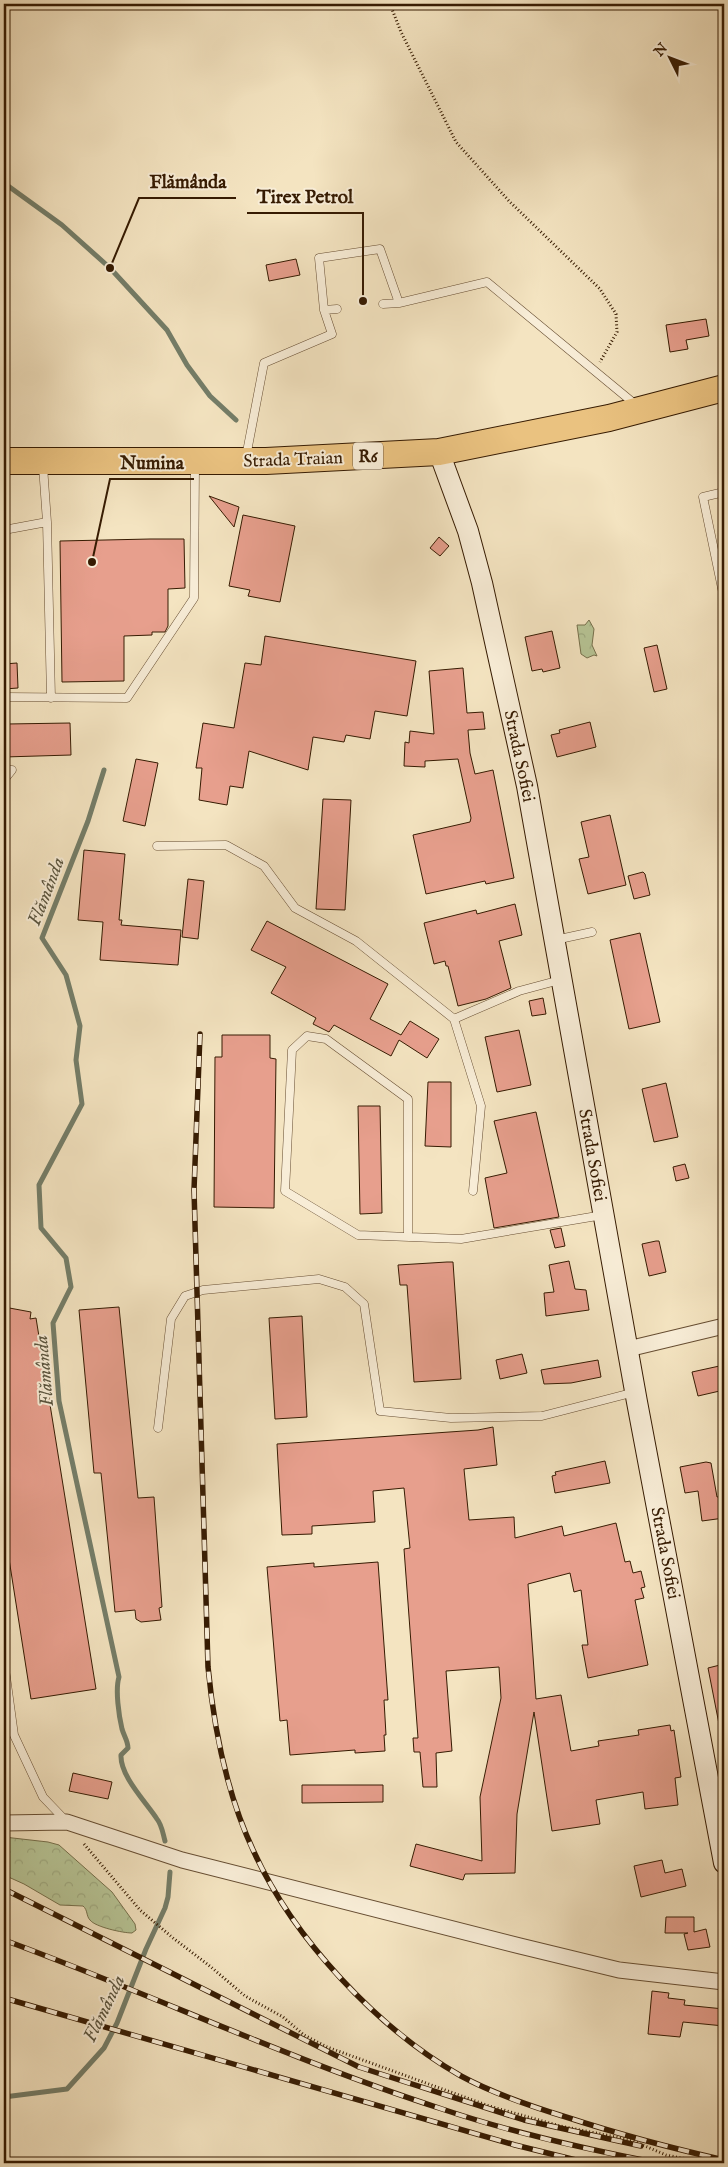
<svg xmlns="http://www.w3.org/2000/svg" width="728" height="2167" font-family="'IM FELL English',serif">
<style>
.forest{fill:url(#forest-crowns);stroke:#76704c}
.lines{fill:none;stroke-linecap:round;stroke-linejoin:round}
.stream{stroke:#747d68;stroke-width:5}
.building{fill:#e79f8d;stroke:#361b02}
.lane-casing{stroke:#664d32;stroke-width:9}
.street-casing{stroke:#664d32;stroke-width:17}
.secondary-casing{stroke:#361b02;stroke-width:22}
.highway-casing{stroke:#361b02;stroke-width:28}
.path{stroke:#361b02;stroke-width:3;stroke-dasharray:1 2.5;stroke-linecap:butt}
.lane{stroke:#f8edd7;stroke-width:8}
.street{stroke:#f8edd7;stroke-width:15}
.secondary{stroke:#f8edd7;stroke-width:20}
.highway{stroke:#eac280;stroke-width:26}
.rail-casing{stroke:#361b02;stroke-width:5.5}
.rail{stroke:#f8edd7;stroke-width:4;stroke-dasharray:11;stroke-linecap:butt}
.labels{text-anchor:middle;stroke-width:4;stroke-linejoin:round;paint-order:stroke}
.shield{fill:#f8edd7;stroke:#705a42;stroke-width:1}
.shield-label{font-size:16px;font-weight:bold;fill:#361b02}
.street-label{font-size:18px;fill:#361b02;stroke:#f8edd7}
.water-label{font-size:19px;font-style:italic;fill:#5a543e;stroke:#f8edd7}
.leader{fill:none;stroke:#361b02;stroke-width:2}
.callout-dot{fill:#361b02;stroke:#f8edd7;stroke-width:2}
.callout-label{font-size:19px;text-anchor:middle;font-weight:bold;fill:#361b02;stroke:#f8edd7;stroke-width:4;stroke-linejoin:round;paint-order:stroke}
</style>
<defs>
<pattern id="forest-crowns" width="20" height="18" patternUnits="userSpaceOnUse" patternTransform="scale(1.25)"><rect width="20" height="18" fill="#b7c596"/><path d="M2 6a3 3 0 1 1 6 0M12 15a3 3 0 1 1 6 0" fill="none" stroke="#9ea980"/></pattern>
</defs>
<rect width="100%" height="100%" fill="#f4e4c1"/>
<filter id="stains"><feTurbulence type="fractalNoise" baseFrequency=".004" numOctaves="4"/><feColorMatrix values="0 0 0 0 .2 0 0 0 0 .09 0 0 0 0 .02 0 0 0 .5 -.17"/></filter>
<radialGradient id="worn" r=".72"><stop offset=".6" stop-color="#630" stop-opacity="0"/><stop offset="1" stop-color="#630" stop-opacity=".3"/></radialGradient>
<path class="forest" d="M589,620L594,629L592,645L597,656L594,655L587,658L581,654L577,625H585Z
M4,1837L48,1842L59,1845L112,1892L135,1924L136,1930L132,1933C123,1933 95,1927 90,1920C86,1916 88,1910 83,1906L60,1905L24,1884L4,1875Z"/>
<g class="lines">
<path class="stream" d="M4,183L62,225L110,268L167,330L187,365L210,396L236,420
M104,770L88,821L42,938L66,975L80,1026L76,1060L82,1104L39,1185L41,1228L66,1258L71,1287L53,1323L59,1401L119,1677C115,1690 119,1716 122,1729C124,1736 128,1741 128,1748L121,1755C120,1776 146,1802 157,1819C162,1825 163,1834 165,1841
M4,2097L67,2089L104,2048L117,2023L146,1949L165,1908L168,1897L170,1872"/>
</g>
<path class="building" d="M296,259L300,275L269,281L266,265Z
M706,319L709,336L686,340L688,349L670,352L666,325Z
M209,496L239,507L234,527Z
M243,515L295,526L280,602L248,596L250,590L229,586Z
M439,537L449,546L440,556L430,548Z
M150,539H184L185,588L168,589V626L165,632H152V635L124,636V681L62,682L60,541Z
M552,631L560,668L543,672L542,669L532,671L525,637Z
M265,636L416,661L407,716L375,711L370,739L346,735L344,742L313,737L308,770L249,751L243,788L230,786L227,805L199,800L202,768H196L203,723L234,728L245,663L261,665Z
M657,645L667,689L654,692L644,648Z
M17,663L18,688L4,689V664Z
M463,668L467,713L483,712L485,729L468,730L470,753L475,774L493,770L514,878L486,884L485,881L426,894L413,835L470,822L471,818L458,759L425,761V767L404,766L405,742L409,743L410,731L434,734L429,671Z
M590,722L596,747L557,757L551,735L560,733L559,730Z
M70,723L71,755L4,757V739L7,738V724Z
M136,759L158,763L145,826L123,821Z
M323,799L351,800L345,910L316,909Z
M610,815L626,885L588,894L579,859L589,857L581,822Z
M84,850L125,854L119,920H122L121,925L181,930L178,965L100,960L103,922L78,920Z
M643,872L645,874L650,895L634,899L628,876Z
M188,879L204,881L198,939L182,937Z
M515,904L522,935L499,941L511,988L486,999L458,1006L448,966H446L445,961L434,964L424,923L476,910L477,914Z
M267,921L388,984L370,1019L401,1035L410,1021L439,1039L427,1058L399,1040L391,1056L334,1025L329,1032L313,1024L316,1018L271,993L286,967L251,950Z
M640,933L660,1022L629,1029L610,940Z
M543,998L546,1014L532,1016L529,1001Z
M519,1030L531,1085L497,1092L485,1037Z
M222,1035H270V1058L276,1059L274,1208L214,1207L215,1057H222Z
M428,1082H451V1147L425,1146Z
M666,1083L678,1137L654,1142L642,1089Z
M358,1106H380L382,1213L360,1214Z
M536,1112L559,1217L494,1228L485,1178L507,1173L494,1121Z
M685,1164L689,1178L676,1181L673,1167Z
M561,1228L565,1246L555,1248L550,1230Z
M656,1241H659L666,1272L649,1276L642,1244Z
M569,1261L575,1289L586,1290L589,1310L546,1316L544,1293L554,1292L549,1265Z
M447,1262H453L461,1379L414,1382L407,1285H400L398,1265Z
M4,1307L31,1312L30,1319L36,1318L96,1689L31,1699L4,1527Z
M119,1307L138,1498L154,1497L162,1607L159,1608L161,1620L141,1622L136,1619L135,1610L115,1612L101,1473H94L79,1310Z
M302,1316L307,1417L275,1419L269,1318Z
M522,1354L527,1373L500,1379L496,1360Z
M598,1360L601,1377L571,1383L544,1384L541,1370Z
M724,1365V1390L698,1396L692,1372Z
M493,1427L497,1465L464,1469L469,1520L514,1517L515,1538L562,1526L564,1536L616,1523L625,1562L630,1561L633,1573L641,1571L645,1587L641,1588L644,1598L635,1600L648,1665L588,1678L582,1645H588L581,1590L574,1592L570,1573L528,1584L536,1699L561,1695L571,1751L599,1746L598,1741L639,1735L638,1730L670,1725L671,1731L674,1730L681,1777L675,1778L678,1805L645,1809L643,1792L596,1800L600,1824L552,1831L534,1712L517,1814L515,1873L465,1874L463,1880L410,1866L416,1844L482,1861L480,1797L501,1698L499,1667L446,1671L452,1751L436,1753L437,1787H423L420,1752H414L413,1738H418L404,1549L410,1548L404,1488L373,1491L375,1522L312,1526V1534L282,1535L277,1444L478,1430Z
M605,1461L610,1483L555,1493L552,1476L556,1475L555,1472Z
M706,1462L711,1463L717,1497L723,1496L724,1518L702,1521L698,1491L685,1493L680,1467Z
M378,1562L388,1700H384L386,1735H384L385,1751L355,1753V1750L290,1755L287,1720L280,1721L267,1567L314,1563V1567Z
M724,1664V1723L719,1724L708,1668Z
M73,1773L112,1782L108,1799L69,1791Z
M302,1785H383V1802L302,1803Z
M662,1860L665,1873L682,1869L686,1886L641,1897L634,1866Z
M666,1917H694V1932L706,1929L710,1947L688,1950L684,1934L688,1933H665Z
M652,1991L669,1993L668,1998L685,2000L684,2005L724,2009V2026L683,2022L680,2037L648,2034Z"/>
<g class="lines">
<defs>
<path id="lane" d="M383,304L399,303L487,282L636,405
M324,310L337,309
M246,457L264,363L332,334L324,310L319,258L380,249L399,303
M43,466L47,522L51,698
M724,492L703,497L724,598
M4,530L47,522
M4,697L127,698L194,598L195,466
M4,770H12L4,780
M157,846L226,845L264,866L295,908L356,941L454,1019L519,991L560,980
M555,940L592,932
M454,1019L481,1106L473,1191
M408,1237V1099L326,1039L307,1036L292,1050L285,1191L358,1235L461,1239L603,1215
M158,1428L171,1319L185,1296L203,1290L319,1279L345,1287L364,1304L380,1411L451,1418L542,1416L635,1392
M4,1662L14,1735L43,1797L66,1821"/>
<path id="street" d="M628,1349L724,1326
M4,1823L67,1822L182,1860L520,1946L619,1970L724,1982"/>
<path id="secondary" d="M439,452L468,531L482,583L527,786L637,1402L724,1863"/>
<path id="highway" d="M4,461H266L439,452L609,418L724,388"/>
</defs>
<use href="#lane" class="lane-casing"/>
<use href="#street" class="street-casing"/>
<use href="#secondary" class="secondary-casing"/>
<use href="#highway" class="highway-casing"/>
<path class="path" d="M390,4L401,32L456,142L509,201L600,289L616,314L617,332L600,362
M84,1844L140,1910L173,1938L211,1967L245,1996L283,2017L304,2035L327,2047L489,2106L560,2126L631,2140L666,2155L706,2163"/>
<use href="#lane" class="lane"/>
<use href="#street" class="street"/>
<use href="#secondary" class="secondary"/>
<use href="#highway" class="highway"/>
<defs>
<path id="rail" d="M200,1034L194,1190L208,1667C214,1730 227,1795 254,1852C293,1938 378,2029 461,2076C494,2094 530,2106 566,2117C618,2134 671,2148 724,2160
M4,1889L359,2067L524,2120L641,2146
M4,1940C151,1994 293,2061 442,2109C513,2133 585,2149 658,2163
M4,1998L515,2145L588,2163"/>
</defs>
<use href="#rail" class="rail-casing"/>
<use href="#rail" class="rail"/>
</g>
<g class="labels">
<rect class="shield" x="353" y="442.5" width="30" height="27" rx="4"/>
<g class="shield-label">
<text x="368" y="462">R6</text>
</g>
<g class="street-label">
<text transform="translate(293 459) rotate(-2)" y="6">Strada Trаian</text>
<text transform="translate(520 756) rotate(78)" y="6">Strada Sofiei</text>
<text transform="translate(593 1155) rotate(80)" y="6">Strada Sofiei</text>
<text transform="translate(666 1553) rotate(79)" y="6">Strada Sofiei</text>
</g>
<g class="water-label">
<text transform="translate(45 891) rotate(-69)" y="7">Flămânda</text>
<text transform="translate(43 1371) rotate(-95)" y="7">Flămânda</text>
<text transform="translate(103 2008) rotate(-64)" y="7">Flămânda</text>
</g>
</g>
<path class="leader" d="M110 268L139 198H236M363 301L363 213H247M92 562L110 479H194"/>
<g class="callout-dot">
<circle cx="110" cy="268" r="5"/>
<circle cx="363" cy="301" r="5"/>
<circle cx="92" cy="562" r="5"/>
</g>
<g class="callout-label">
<text x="188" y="188">Flămânda</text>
<text x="305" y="203">Tirex Petrol</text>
<text x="152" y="469">Numina</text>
</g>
<rect width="728" height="2167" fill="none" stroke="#f4e4c1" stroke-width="20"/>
<rect x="5" y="5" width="718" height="2157" fill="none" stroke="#361b02" stroke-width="2.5"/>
<rect x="10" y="10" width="708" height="2147" fill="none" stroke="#361b02"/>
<g transform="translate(670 58) rotate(312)" stroke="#f8edd7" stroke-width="4" paint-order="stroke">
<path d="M0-4L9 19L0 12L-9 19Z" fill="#361b02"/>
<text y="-8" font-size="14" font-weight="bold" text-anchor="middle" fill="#361b02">N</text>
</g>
<rect width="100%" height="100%" filter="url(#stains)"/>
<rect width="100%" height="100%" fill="url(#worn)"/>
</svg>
